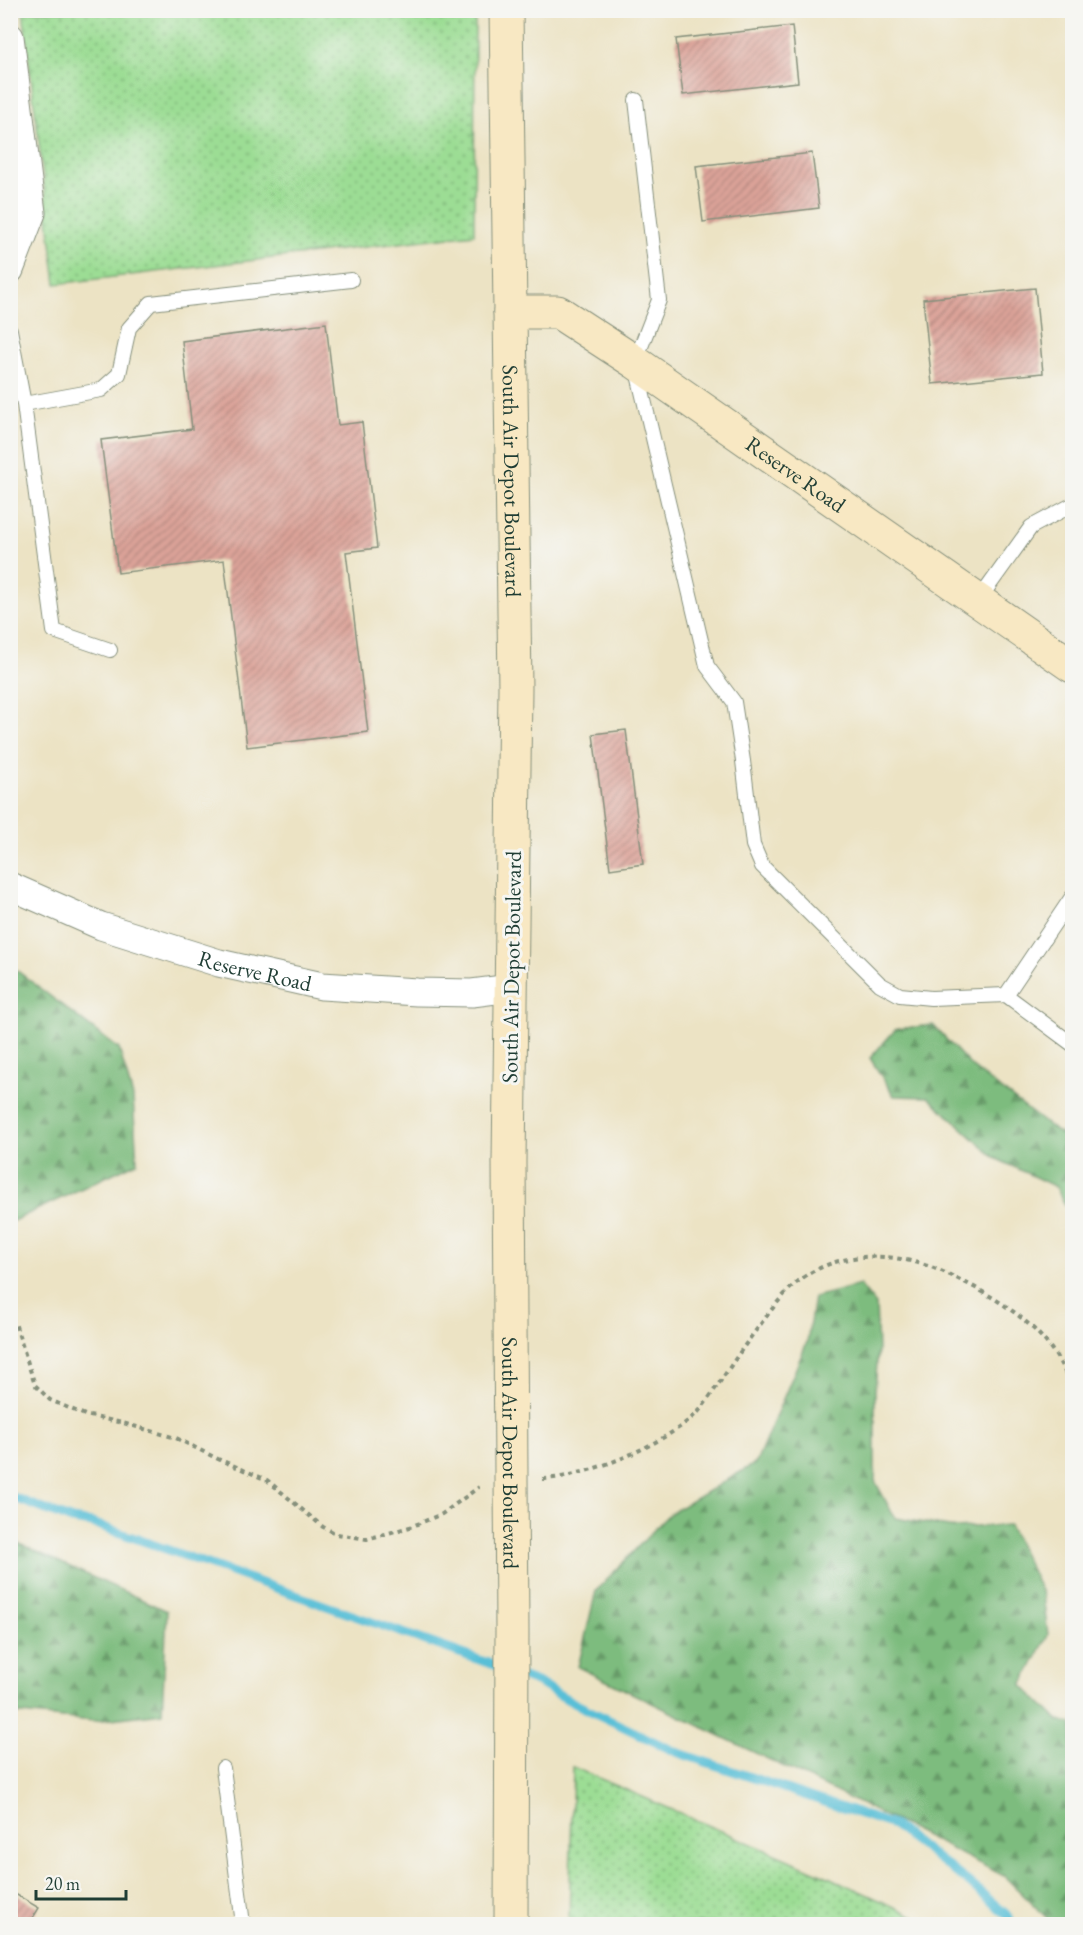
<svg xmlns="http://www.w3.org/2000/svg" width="1083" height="1935" font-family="'EB Garamond',serif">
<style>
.grass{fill:url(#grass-dots);stroke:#5e8d64;stroke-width:1.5}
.forest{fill:url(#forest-firs);stroke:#4e7c59;stroke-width:1.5}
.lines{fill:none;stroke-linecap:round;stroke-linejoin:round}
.stream{stroke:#59bfd7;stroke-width:9}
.building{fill:url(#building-hatch)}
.lane-casing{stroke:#86907c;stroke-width:16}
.street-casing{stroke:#86907c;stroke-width:29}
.secondary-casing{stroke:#86907c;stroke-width:35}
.path{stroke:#86907c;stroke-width:4;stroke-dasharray:4.5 4.5;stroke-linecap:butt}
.lane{stroke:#fff;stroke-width:14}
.street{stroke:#fff;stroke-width:27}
.secondary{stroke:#f8e8c3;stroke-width:33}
.labels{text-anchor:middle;stroke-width:6;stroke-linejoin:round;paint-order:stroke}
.street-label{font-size:22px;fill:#1f3d34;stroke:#f6f6f2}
</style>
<defs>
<pattern id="grass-dots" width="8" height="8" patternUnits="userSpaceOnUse" patternTransform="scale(1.5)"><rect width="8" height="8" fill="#9cdd94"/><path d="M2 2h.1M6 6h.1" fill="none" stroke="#7fb47a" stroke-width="1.8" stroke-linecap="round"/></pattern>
<pattern id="forest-firs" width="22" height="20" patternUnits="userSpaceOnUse" patternTransform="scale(1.5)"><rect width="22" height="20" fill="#7dbc7e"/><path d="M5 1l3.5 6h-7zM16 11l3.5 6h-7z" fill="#669a68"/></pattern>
<pattern id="building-hatch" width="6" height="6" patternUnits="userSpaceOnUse" patternTransform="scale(1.5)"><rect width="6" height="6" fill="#dca399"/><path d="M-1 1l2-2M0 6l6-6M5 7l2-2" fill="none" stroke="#b2867e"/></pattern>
</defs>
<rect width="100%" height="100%" fill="#f6f6f2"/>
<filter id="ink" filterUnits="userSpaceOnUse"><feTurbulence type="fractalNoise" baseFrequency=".0167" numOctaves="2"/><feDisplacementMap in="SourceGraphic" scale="12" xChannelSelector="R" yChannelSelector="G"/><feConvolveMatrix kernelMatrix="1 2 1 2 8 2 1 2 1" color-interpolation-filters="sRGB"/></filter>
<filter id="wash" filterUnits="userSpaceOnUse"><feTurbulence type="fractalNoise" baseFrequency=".008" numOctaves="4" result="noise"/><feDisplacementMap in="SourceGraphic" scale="24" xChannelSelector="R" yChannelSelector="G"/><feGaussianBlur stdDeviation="1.35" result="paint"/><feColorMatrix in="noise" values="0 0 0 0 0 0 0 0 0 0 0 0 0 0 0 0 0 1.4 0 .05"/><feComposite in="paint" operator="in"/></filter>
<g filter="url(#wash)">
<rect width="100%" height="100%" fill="#ece3c4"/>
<path class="grass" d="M23,11H475L474,234L56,284Z
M573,1767L840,1882L927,1922L929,1924H569Z"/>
<path class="forest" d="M11,966L119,1049L133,1097L137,1162L11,1222Z
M933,1025L971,1066L1054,1130L1072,1141V1219L1056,1187L995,1158L928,1097L894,1096L870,1058L896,1029Z
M860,1285L876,1305L878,1349L875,1391V1481L895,1518L955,1528L1009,1525L1043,1595L1048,1635L1022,1685L1059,1721L1072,1723V1924H1053L1004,1876L902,1824L578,1667L596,1591L669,1514L756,1463L807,1342L814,1297Z
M11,1540L167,1611L162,1713L94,1721L11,1713Z"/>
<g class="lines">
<path class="stream" d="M10,1496L72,1520L92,1523L505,1669
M518,1675L539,1683L574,1703L676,1752L893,1825L967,1881L1006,1914L1013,1924"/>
</g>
<g id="blocks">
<path class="building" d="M792,26L798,82L683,95L676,39Z
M812,153L819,208L703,222L696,166Z
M1035,288L1043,373L932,384L923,299Z
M326,323L338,425L362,422L377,548L346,552L368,732L247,747L224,560L118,573L101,440L192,429L182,341Z
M626,730L643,864L610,869L593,734Z
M10,1891L39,1908L29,1924H10Z"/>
</g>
</g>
<g filter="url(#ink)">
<use href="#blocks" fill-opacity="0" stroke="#86907c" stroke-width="1.5"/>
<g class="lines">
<defs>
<path id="lane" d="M636,100L659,300L635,362L707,666L734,702L743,761L753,845L762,866L880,984L900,995L931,998L1006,995
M10,330L24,404L54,631L110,650
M24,404L101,390L119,374L129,328L151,303L351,280
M978,601L1031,527L1072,505
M1072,897L1006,995L1072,1044
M223,1768L243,1924"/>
<g id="street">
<path d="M10,37L32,213L10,270"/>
<path id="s1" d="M10,886L101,926L219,963L322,986L417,992L472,993L511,988"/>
</g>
<g id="secondary">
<path id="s2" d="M506,10L515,688L509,1162L512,1631L511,1924"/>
<path id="s3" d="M510,312H558L635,362L1072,666"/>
</g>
</defs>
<use href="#lane" class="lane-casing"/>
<use href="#street" class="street-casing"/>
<use href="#secondary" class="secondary-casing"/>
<path class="path" d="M10,1319L15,1323L35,1385L50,1400L85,1415L123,1423L176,1438L218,1459L267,1480L323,1527L337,1534L367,1539L410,1527L442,1514L479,1487
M543,1479C588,1477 668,1443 699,1411C705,1404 710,1396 715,1389C729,1369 742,1348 757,1329C772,1309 788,1286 810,1273C853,1248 906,1254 950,1275C988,1293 1030,1317 1054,1353C1061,1363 1066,1375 1072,1385"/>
<use href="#lane" class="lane"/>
<use href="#street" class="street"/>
<use href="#secondary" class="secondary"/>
</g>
</g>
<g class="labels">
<g class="street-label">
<text dy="8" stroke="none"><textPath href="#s3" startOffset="336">Reserve Road</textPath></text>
<text dy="8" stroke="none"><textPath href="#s2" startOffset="471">South Air Depot Boulevard</textPath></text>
<text transform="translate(511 967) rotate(-89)" y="8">South Air Depot Boulevard</text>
<text dy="8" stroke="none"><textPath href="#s1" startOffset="260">Reserve Road</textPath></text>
<text dy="8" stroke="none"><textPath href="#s2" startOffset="1443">South Air Depot Boulevard</textPath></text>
</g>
</g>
<rect width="1083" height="1935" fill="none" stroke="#f6f6f2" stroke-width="36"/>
<path d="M36 1890v9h90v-9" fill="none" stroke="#1f3d34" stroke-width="3"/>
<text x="45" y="1890" font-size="18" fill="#1f3d34" stroke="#f6f6f2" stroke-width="4.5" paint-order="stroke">20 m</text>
</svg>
